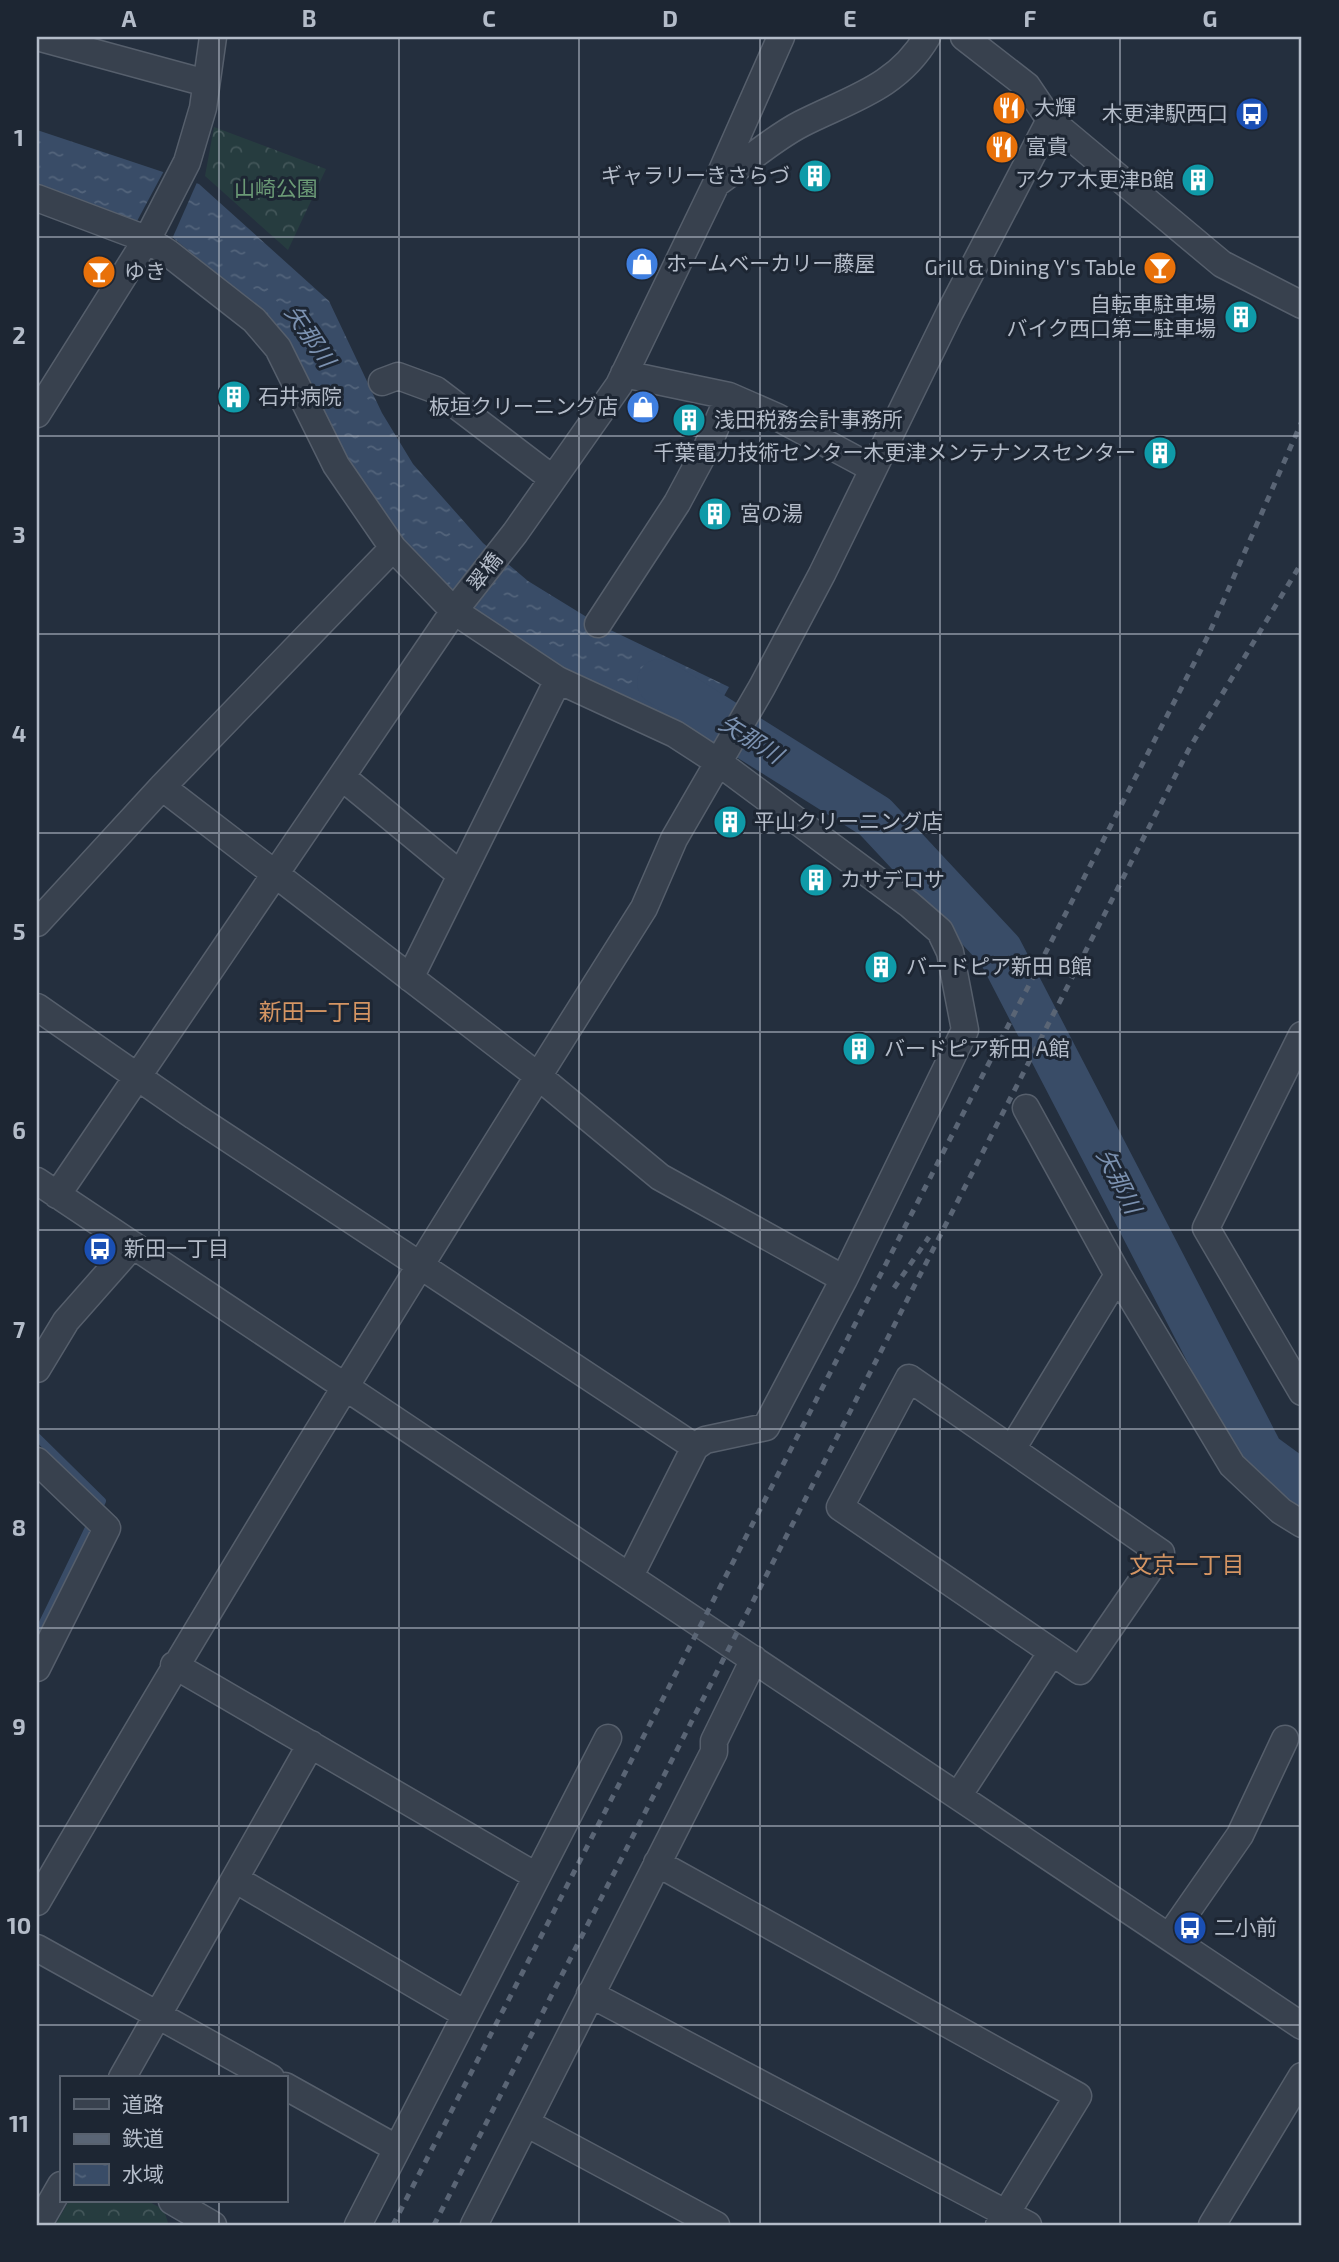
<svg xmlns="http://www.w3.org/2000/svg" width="1339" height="2262" font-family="'Exo 2','Noto Sans JP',sans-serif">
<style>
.forest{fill:url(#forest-crowns)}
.water{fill:url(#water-ripples)}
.pier{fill:#242f3e}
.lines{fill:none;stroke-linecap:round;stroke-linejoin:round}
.stream{stroke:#394c67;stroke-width:8}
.river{stroke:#394c67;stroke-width:46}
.minor-casing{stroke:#565f6c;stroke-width:29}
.minor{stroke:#38414e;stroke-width:26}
.rail{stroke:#5a6575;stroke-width:5;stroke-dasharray:7 7;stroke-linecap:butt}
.grid{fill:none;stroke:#b4bcc9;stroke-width:2;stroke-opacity:0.55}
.labels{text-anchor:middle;stroke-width:6;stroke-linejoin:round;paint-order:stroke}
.poi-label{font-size:21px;fill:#b4bcc9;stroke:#1d2633;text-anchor:start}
.park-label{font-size:21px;fill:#6b9a76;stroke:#1d2633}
.street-label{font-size:21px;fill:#b4bcc9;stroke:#1d2633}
.water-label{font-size:23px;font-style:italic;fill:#7c92b1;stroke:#1d2633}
.neighbourhood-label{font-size:23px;fill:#d59563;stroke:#1d2633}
.neatline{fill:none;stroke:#b4bcc9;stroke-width:2.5}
.grid-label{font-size:23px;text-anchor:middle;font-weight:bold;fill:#b4bcc9}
</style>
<defs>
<pattern id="forest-crowns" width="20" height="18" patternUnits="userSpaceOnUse" patternTransform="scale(1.75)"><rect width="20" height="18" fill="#263c3f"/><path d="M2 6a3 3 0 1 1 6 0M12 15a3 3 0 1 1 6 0" fill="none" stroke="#435659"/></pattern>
<pattern id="water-ripples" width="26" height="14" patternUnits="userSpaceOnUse" patternTransform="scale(1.75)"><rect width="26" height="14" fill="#394c67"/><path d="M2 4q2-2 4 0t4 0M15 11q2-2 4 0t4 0" fill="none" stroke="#53647b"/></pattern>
</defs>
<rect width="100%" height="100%" fill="#242f3e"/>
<path class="forest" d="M214,127L326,169L288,250L205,176Z
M69,2201H148L164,2210L168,2223L55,2225Z"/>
<path class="water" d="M37,130L199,184L329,301L382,413L413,464L483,543L528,581L598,624L729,687L701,737L562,673L472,612L405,546L343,458L261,310L172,237L127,217L37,189Z"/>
<path class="pier" d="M165,169L198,180L172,239L136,223Z"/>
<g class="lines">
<path class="stream" d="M37,1437L102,1501L37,1635"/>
<path class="river" d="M660,682L875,817L1000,951L1261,1454L1302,1484"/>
<defs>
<path id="minor" d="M37,37L206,83
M1050,120L1222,264L1302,305
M717,183C744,164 772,139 801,124C850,99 897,88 927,37
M37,198L146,239L167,252L254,320L278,348L336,465L393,548L454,611L558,680L675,734L718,762L909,904L940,931L950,952L965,1030L844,1279L766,1427L705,1440L695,1447L630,1576
M624,374L729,396L777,417L872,468
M382,382L398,376L436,390L553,479
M37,414L150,234L187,162L203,108L213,37
M598,624L677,503L707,447L729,396
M342,777L461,875
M162,787L538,1076L660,1177L844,1279
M37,923L162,787L393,548
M410,978L558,680
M37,1007L194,1116L695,1447
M1302,1035L1206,1228L1302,1392
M1026,1108L1118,1275L1232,1465L1281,1511L1302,1524
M37,1181L1302,2026
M57,1195L454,611L515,533L619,385L716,184L781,37
M37,1369L66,1321L133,1245
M909,1378L1161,1553L1080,1671L840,1507Z
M1012,1449L1118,1275
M37,1461L107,1528L37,1668
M174,1665L536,1876
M958,1796L1052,1652
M657,1863L1078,2096L999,2225
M235,1879L465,2014
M37,1902C232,1566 437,1236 644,908L674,839L762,687L822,574L950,312L1050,120L1027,86L964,37
M1169,1937L1240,1835L1285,1739
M37,1948L271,2078
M590,1994L1028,2225
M122,2078L311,1744
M285,2086L396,2148
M526,2123L716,2225
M172,2201L213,2225
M38,2225L61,2185
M358,2225L608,1738
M474,2225L714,1752V1741L754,1659
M1212,2225L1302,2076"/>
</defs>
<use href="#minor" class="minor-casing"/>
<use href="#minor" class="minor"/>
<path class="rail" d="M894,1288L929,1237
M393,2225L1208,636L1302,421
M434,2225L1189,749L1302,562"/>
</g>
<path class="grid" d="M219,37V2078M399,37V2225M579,37V2225M760,37V2225M940,37V2225M1120,37V2225M37,237H1302M37,436H1302M37,634H1302M37,833H1302M37,1032H1302M37,1230H1302M37,1429H1302M37,1628H1302M37,1826H1302M37,2025H1302M219,2201V2225"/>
<defs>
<symbol id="restaurant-disc" viewBox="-11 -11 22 22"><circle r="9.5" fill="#e8710a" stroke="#1d2633"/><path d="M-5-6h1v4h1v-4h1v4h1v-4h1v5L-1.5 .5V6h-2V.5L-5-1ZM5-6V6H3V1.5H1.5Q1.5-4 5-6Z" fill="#fff"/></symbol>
<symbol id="bus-disc" viewBox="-11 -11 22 22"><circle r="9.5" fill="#1a4fb4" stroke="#1d2633"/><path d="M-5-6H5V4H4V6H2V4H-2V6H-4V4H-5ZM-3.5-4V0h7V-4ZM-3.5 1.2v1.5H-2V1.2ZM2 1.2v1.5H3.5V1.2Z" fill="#fff"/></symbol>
<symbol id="building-disc" viewBox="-11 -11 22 22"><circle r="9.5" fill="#0f9aa8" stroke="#1d2633"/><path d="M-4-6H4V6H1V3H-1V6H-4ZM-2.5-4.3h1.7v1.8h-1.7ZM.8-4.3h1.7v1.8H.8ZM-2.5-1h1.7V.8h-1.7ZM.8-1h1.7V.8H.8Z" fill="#fff"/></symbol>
<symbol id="shop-disc" viewBox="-11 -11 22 22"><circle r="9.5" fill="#3f7fe0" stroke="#1d2633"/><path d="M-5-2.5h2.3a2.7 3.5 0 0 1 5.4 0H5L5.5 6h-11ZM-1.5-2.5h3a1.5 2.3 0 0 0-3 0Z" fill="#fff"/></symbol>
<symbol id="bar-disc" viewBox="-11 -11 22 22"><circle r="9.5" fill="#e8710a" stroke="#1d2633"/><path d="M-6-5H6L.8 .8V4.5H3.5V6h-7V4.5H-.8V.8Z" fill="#fff"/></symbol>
</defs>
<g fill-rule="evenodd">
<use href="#restaurant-disc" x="990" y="89" width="38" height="38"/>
<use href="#bus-disc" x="1233" y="95" width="38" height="38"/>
<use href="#restaurant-disc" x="983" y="128" width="38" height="38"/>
<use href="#building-disc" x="796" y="157" width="38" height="38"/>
<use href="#building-disc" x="1179" y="161" width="38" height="38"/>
<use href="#shop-disc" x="623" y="245" width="38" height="38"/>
<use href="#bar-disc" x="1141" y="249" width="38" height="38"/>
<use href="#bar-disc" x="80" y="253" width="38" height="38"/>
<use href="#building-disc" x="1222" y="298" width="38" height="38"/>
<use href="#building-disc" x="215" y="378" width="38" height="38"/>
<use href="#shop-disc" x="624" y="388" width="38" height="38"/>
<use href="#building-disc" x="670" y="401" width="38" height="38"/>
<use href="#building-disc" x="1141" y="434" width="38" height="38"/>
<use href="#building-disc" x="696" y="495" width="38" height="38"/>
<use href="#building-disc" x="711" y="803" width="38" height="38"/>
<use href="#building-disc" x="797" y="861" width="38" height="38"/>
<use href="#building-disc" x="862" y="948" width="38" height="38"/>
<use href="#building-disc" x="840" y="1030" width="38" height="38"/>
<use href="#bus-disc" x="81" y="1230" width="38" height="38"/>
<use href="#bus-disc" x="1171" y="1909" width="38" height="38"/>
</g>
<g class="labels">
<g class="poi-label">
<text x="1034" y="115">大輝</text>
<text x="1228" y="121" text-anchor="end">木更津駅西口</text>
<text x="1026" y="154">富貴</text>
<text x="790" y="183" text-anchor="end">ギャラリーきさらづ</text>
<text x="1174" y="187" text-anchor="end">アクア木更津B館</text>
<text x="666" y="271">ホームベーカリー藤屋</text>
<text x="1136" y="275" text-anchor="end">Grill &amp; Dining Y's Table</text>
<text x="124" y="279">ゆき</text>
<text x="1216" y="312" text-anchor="end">自転車駐車場<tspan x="1216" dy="24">バイク西口第二駐車場</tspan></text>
<text x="258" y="404">石井病院</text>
<text x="618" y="414" text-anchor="end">板垣クリーニング店</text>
<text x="714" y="427">浅田税務会計事務所</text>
<text x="1136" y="460" text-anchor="end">千葉電力技術センター木更津メンテナンスセンター</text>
<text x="740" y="521">宮の湯</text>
<text x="754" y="829">平山クリーニング店</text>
<text x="840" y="887">カサデロサ</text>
<text x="906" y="974">バードピア新田 B館</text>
<text x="884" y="1056">バードピア新田 A館</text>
<text x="124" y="1256">新田一丁目</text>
<text x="1214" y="1935">二小前</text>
</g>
<g class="park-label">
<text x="276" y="196">山崎公園</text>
</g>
<g class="street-label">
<text transform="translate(485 572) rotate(-52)" y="7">翠橋</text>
</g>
<g class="water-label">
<text transform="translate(310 336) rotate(56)" y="8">矢那川</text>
<text transform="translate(751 739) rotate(32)" y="8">矢那川</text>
<text transform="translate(1119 1181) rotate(63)" y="8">矢那川</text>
</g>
<g class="neighbourhood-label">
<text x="316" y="1020">新田一丁目</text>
<text x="1187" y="1573">文京一丁目</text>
</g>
</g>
<rect width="1339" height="2262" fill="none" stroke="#1d2633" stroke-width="77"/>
<rect x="60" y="2076" width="228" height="126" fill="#1d2633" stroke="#59626f" stroke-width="2"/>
<rect x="74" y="2099" width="35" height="10" fill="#38414e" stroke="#59626f" stroke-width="2"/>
<text x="122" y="2112" font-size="21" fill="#b4bcc9">道路</text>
<rect x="74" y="2134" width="35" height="10" fill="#5a6575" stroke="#59626f" stroke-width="2"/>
<text x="122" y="2146" font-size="21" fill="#b4bcc9">鉄道</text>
<rect x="74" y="2164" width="35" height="21" fill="url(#water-ripples)" stroke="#59626f" stroke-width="2"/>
<text x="122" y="2182" font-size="21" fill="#b4bcc9">水域</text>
<rect x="38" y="38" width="1262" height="2186" class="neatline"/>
<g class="grid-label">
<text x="129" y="27">A</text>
<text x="309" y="27">B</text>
<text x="489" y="27">C</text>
<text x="670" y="27">D</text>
<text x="850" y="27">E</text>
<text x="1030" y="27">F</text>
<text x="1210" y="27">G</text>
<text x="19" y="146">1</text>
<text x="19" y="344">2</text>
<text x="19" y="543">3</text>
<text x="19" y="742">4</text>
<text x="19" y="940">5</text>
<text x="19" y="1139">6</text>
<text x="19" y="1338">7</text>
<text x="19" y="1536">8</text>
<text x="19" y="1735">9</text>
<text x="19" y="1934">10</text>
<text x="19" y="2132">11</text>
</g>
</svg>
